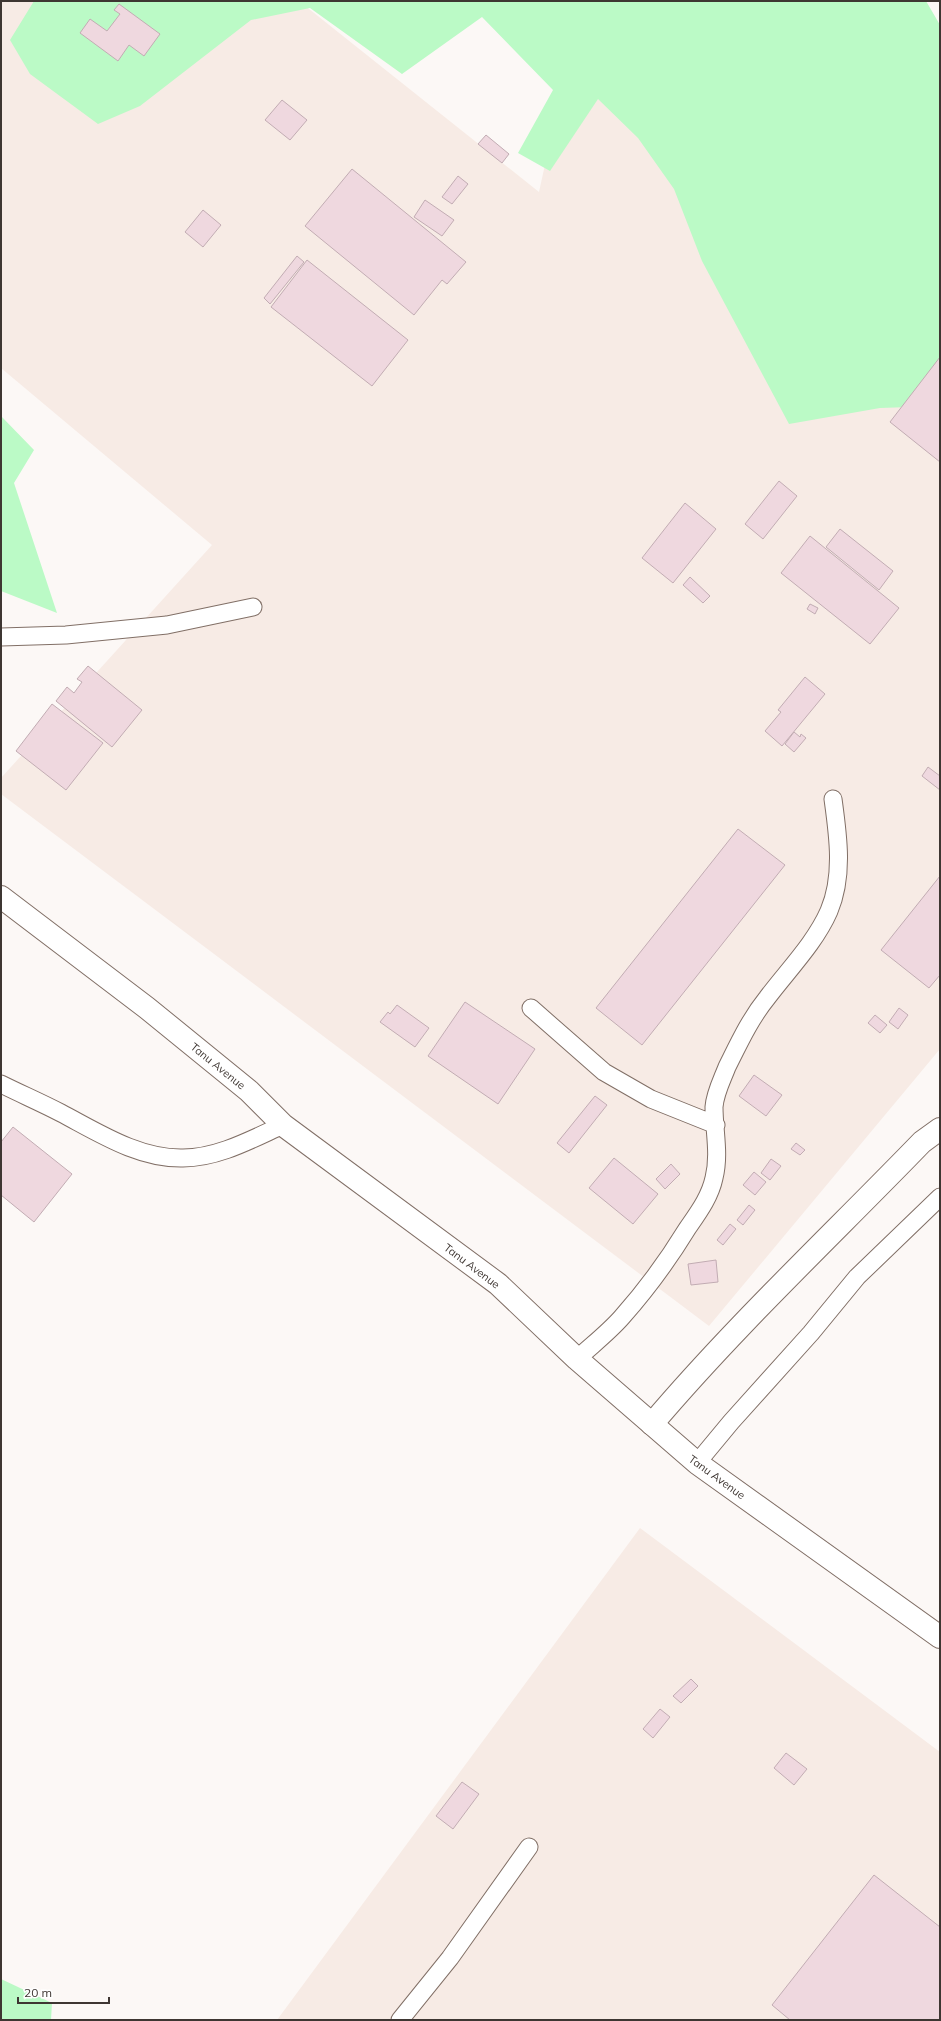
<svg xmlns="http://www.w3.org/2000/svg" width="941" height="2021" font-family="Mulish,sans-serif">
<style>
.built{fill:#f7ebe5}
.green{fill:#bbfac6}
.building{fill:#efd8df;stroke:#c2acb3}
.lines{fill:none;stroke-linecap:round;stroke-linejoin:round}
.lane-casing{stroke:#816f66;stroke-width:19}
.street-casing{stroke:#816f66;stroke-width:24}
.secondary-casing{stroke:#816f66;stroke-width:24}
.lane{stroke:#fff;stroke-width:17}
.street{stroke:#fff;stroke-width:22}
.secondary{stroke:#fff;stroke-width:22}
.labels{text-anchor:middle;stroke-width:4;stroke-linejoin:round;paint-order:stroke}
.street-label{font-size:11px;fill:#3e3632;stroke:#fff}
</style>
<rect width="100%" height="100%" fill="#fcf8f6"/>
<path class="built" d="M1,1H299L539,192L565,73L940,272V1049L709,1326L1,794V778L212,545L1,368Z
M640,1528L940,1752V2020H277Z"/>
<path class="green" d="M34,1H926L940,25V406L880,408L789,424L702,261L674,189L638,138L598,99L550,171L518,153L553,90L482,17L402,74L310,8L251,20L140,106L98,124L30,74L10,40Z
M1,416L34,450L14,483L57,613L1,591Z
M1,1979L52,2003L51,2020H1Z"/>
<path class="building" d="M119,4L160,34L144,56L129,45L118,61L80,33L90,19L107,31L120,14L114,10Z
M282,100L307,120L290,140L265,120Z
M486,135L509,154L502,163L478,144Z
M352,169L466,262L447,284L442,280L414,315L305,226Z
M458,176L468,184L452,204L442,197Z
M425,200L454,220L442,236L414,217Z
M203,210L221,225L203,247L185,232Z
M297,256L304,262L270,304L264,298Z
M307,260L408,340L372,386L271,307Z
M940,357V462L890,422Z
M779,481L797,496L763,539L745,524Z
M685,503L716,529L673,583L642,558Z
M840,529L893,571L879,590L826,547Z
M810,536L899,608L870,644L781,573Z
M690,577L710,596L703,603L683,585Z
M810,604L818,608L815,614L807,609Z
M88,666L142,710L112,747L56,701L67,687L74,693L82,682L77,679Z
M805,677L825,694L782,746L765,731L781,712L778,710Z
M52,704L103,743L66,790L16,751Z
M794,732L800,737L801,734L806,738L794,752L785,744Z
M928,767L940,776V790L922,776Z
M738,829L785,865L642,1045L596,1008Z
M940,876V975L929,988L881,950Z
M465,1002L535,1049L498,1104L428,1056Z
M397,1005L429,1028L415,1047L380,1022L388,1012L390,1014Z
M899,1008L908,1015L898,1029L889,1022Z
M875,1015L887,1025L880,1033L868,1023Z
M754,1075L782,1095L766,1116L739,1096Z
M595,1096L607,1105L569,1153L557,1143Z
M13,1127L72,1174L34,1222L1,1195V1142Z
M796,1143L805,1150L800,1155L791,1149Z
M614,1158L658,1194L633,1224L589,1188Z
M771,1159L781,1166L770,1180L761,1173Z
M671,1164L680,1174L665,1189L656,1179Z
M754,1172L766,1182L755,1195L743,1185Z
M749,1205L755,1210L743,1225L737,1220Z
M730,1224L736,1229L723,1245L717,1240Z
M716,1260L718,1282L691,1285L688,1264Z
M691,1679L698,1686L681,1703L673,1696Z
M660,1709L670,1717L653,1738L643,1729Z
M786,1753L807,1769L794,1785L774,1768Z
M462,1782L479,1794L453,1829L436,1816Z
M874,1875L940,1927V2020H790L772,2005Z"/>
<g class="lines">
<defs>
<path id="lane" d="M1,637L66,635L167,625L253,607
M531,1008L604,1072L651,1099L716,1125
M1,1084C21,1094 42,1103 61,1113C99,1133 139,1159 183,1158C218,1158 252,1139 283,1125
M577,1359C592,1345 609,1332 622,1317C646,1290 668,1260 687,1229C698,1213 710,1197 714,1178C720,1154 714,1131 714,1107C715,1093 722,1080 727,1067C739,1043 750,1019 767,998C788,970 815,943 829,911C844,876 838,835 833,799
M697,1463L731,1422L811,1333L857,1277L940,1197
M400,2020L450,1958L529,1847"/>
<path id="street" d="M652,1424C736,1325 832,1235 922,1142L940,1129"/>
<path id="secondary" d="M1,897L147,1008L249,1091L283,1125L498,1284L577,1359L697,1463L940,1637"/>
</defs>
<use href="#lane" class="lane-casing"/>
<use href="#street" class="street-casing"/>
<use href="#secondary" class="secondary-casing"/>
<use href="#lane" class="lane"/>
<use href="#street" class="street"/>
<use href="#secondary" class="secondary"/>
</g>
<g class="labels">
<g class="street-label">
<text transform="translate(218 1066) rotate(39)" y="4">Tanu Avenue</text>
<text transform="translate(472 1266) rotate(37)" y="4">Tanu Avenue</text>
<text transform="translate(717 1477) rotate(36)" y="4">Tanu Avenue</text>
</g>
</g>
<rect width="941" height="2021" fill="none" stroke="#3e3632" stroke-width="4"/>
<path d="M18 1997v6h91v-6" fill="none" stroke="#3e3632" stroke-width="2"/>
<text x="24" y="1997" font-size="12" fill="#3e3632" stroke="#ffffff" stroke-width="3" paint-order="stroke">20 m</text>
</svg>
